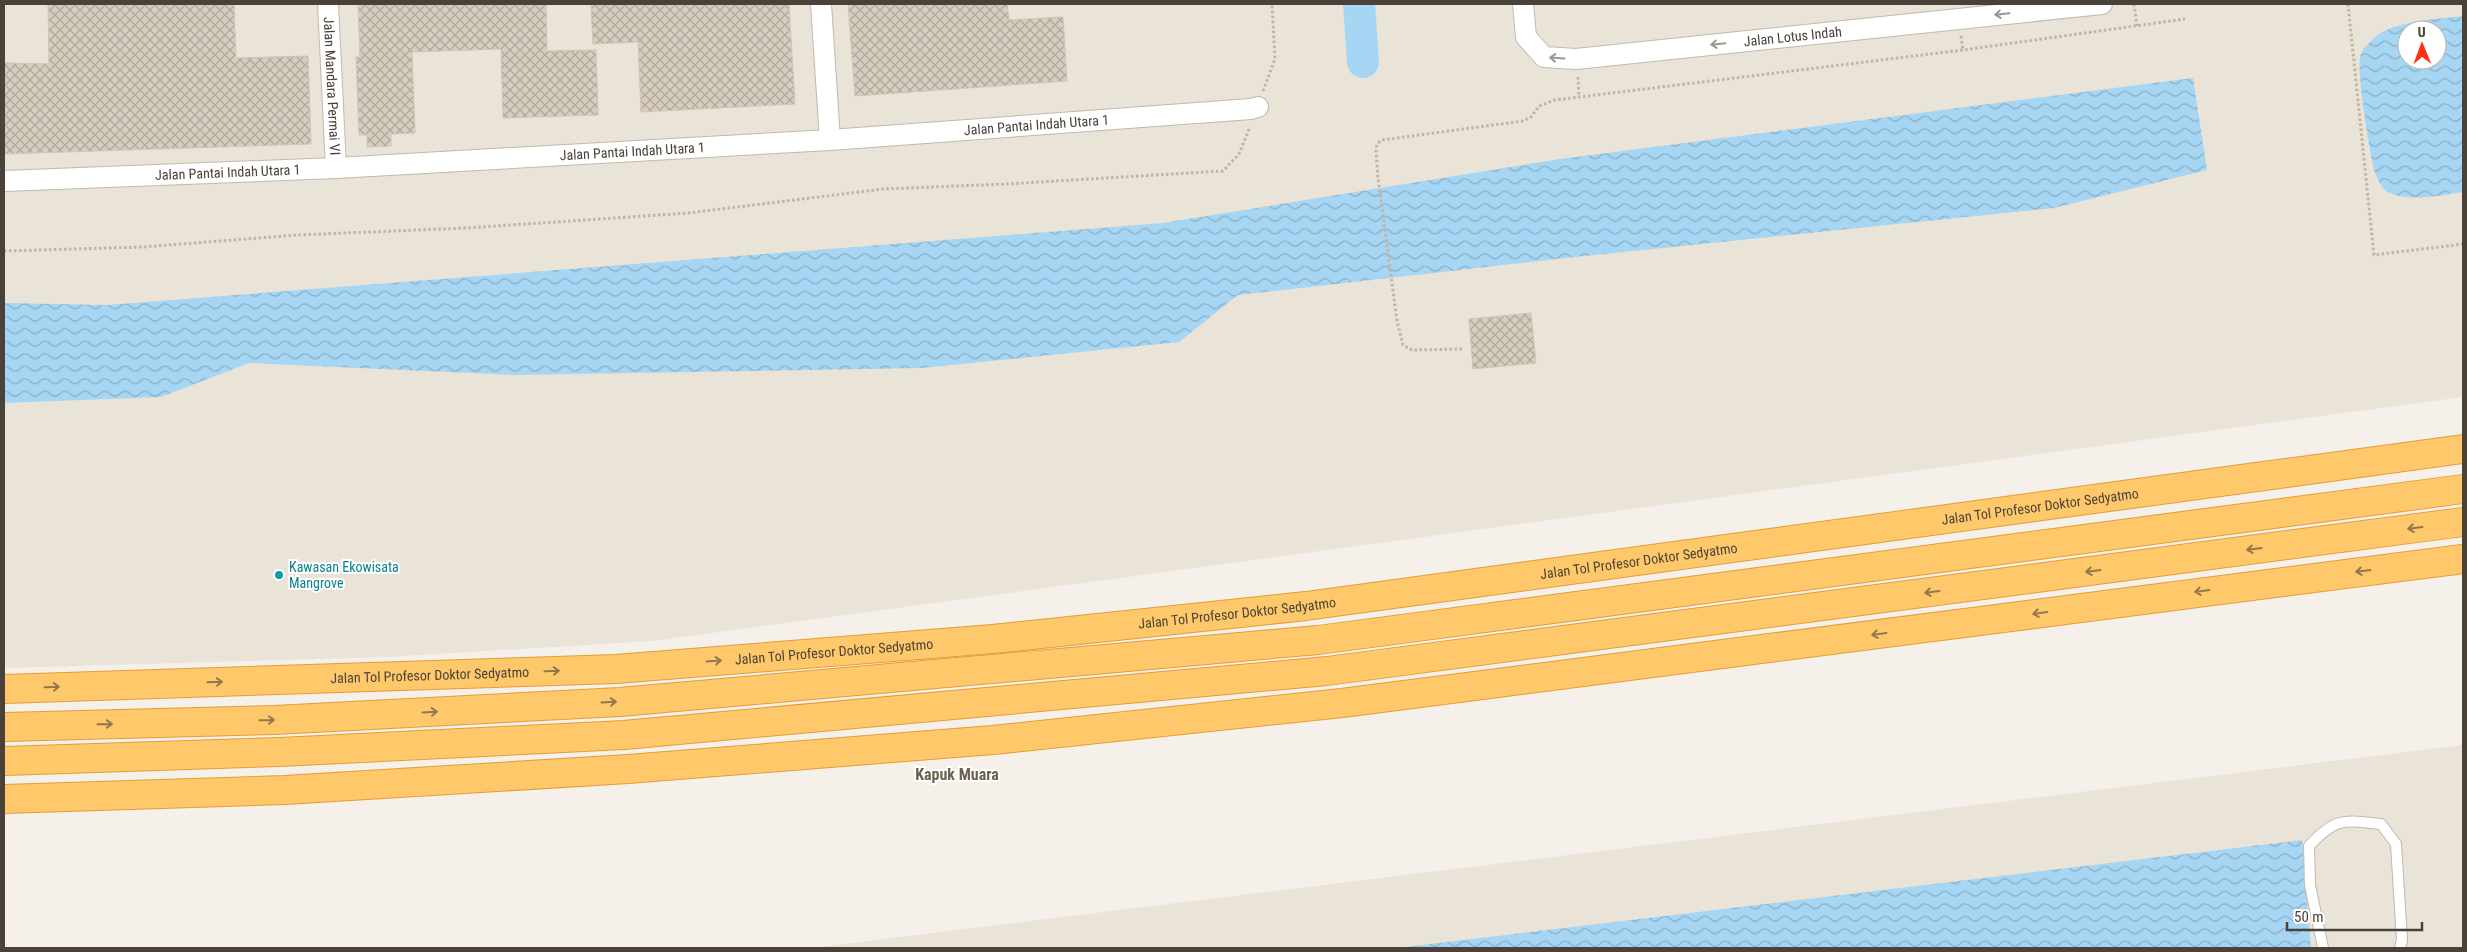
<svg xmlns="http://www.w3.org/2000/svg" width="2467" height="952" font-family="'Roboto Condensed',sans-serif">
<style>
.residential{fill:#e9e3d8;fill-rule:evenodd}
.water{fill:url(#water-waves);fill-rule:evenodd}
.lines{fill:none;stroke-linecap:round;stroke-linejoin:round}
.river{stroke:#a6d6f3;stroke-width:32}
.building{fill:url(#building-cross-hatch);stroke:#d2c5b2}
.service-casing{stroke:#c1b9ac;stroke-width:12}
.minor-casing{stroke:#c1b9ac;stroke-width:22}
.motorway-casing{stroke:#e29d37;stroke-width:30}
.path{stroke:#c3b49d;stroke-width:3;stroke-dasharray:2.5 2.5;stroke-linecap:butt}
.service{stroke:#fff;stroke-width:10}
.minor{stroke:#fff;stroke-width:20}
.motorway{stroke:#ffc96b;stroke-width:28}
.oneway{stroke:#9b9792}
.oneway2{stroke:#92784c}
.culture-dot{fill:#0f9aa8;stroke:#fff;stroke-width:2}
.labels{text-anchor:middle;stroke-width:4;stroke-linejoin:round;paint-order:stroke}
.street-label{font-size:14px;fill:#4a4238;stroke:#fff}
.culture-label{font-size:14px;fill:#0d838f;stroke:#fff;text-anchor:start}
.quarter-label{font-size:16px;font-weight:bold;fill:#6d604e;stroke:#fff}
</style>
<defs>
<pattern id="water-waves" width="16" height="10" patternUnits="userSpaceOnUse" patternTransform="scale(1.25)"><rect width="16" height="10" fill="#a6d6f3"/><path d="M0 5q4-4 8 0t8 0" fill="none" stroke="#89afc6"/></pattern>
<pattern id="building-cross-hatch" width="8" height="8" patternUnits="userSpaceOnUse" patternTransform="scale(1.25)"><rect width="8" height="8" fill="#d7cdbf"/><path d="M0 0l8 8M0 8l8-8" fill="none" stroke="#b0a89c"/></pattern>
</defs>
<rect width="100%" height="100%" fill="#f5f1ea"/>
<path class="residential" d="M4,4H2463V397L652,641L386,657L4,668ZM2407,30H2437V60H2407Z
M2463,745V948H811Z"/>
<path class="water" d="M2463,16V192C2440,195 2406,204 2385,190C2381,187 2376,176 2374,170C2370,153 2355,67 2361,54C2363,49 2369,43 2373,39C2390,21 2439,19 2463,16ZM2407,30H2437V60H2407Z
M2193,78L2207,170L2054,208L1565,258L1238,295L1179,342L922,368L515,375L249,363L161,397L4,403V303L107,305L1163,223L1560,159Z
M2302,840L2311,948H1397Z"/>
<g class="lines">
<path class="river" d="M1359,4L1363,62"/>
</g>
<path class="building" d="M48,4H234L236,58L308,56L311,144L4,154V63L49,64Z
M358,4H546L547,51L596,50L598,115L503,118L501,49L412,52L415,133L391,134V146L367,147V135H359L356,57H360Z
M591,4H789L795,104L641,112L638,42L593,44Z
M848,4H1007L1009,20L1063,17L1067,81L855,96Z
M1531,313L1536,363L1473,369L1469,319Z"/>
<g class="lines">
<defs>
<path id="service" d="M2323,948L2310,885L2309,846C2336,817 2343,820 2381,824L2396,844L2402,940L2400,948"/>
<g id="minor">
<path id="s1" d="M328,4L336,168"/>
<path d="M821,4L830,140"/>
<path id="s2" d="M1523,4L1526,37L1544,57L1576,59L2102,4"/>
<path id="s3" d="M4,181L336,168L830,140L1251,109L1258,107"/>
</g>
<g id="motorway">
<path id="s4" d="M4,689L616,669L993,639L1306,606L2463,449"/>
<path d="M4,727L275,720L620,702L1318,640L2463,489"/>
<path d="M4,761L280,752L624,735L1327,671L2463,522"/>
<path d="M4,799L285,790L628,769L993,740L1342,703L2463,559"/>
</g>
</defs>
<use href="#service" class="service-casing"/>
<use href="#minor" class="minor-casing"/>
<use href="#motorway" class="motorway-casing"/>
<path class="path" d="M2134,4L2137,26
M2348,4L2374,255L2463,244
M1961,36L1963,50
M1578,77L1579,98
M1263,91L1275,59L1272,4
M4,251L143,247L297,235L466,228L689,213L883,189L1006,184L1223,171L1239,154L1250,127
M1462,349L1412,350L1403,345L1397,321L1378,178L1376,150L1377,144L1382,140L1523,121L1531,117L1539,106L1555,100L1963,50L2185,19"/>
<use href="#service" class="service"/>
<use href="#minor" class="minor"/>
<use href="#motorway" class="motorway"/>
</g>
<defs><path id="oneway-shaft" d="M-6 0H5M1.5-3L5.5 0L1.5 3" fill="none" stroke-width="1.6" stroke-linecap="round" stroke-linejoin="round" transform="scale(1.25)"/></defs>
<g class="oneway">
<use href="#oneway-shaft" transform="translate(2002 14) rotate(174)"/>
<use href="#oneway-shaft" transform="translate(1718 44) rotate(174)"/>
<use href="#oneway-shaft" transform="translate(1557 58) rotate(-176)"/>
</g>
<g class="oneway2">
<use href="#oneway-shaft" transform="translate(2415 528) rotate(173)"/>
<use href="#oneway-shaft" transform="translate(2254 549) rotate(173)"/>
<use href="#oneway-shaft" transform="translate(2093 571) rotate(173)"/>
<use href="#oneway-shaft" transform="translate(2363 571) rotate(173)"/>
<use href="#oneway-shaft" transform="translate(2202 591) rotate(172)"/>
<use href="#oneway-shaft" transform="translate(1932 592) rotate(173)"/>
<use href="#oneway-shaft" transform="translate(2040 613) rotate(172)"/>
<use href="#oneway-shaft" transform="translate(1879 634) rotate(172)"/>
<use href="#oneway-shaft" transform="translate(714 661) rotate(-4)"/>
<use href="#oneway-shaft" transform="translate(552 671) rotate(-2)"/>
<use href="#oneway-shaft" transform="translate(215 682) rotate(-2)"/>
<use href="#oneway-shaft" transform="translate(52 687) rotate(-2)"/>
<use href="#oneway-shaft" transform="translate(609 702) rotate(-3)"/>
<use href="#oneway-shaft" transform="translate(430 712) rotate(-3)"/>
<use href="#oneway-shaft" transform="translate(267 720) rotate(-1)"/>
<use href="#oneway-shaft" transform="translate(105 724) rotate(-1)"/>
</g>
<circle class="culture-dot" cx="279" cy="575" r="5"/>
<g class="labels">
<g class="street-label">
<text dy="5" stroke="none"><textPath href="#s2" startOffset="310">Jalan Lotus Indah</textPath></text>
<text dy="5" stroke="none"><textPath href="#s1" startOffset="82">Jalan Mandara Permai VI</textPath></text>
<text dy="5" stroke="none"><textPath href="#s3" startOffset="1034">Jalan Pantai Indah Utara 1</textPath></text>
<text dy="5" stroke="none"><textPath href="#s3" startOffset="629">Jalan Pantai Indah Utara 1</textPath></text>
<text dy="5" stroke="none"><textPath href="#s3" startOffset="224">Jalan Pantai Indah Utara 1</textPath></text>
<text dy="5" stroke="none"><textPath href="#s4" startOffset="2046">Jalan Tol Profesor Doktor Sedyatmo</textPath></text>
<text dy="5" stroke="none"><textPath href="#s4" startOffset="1641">Jalan Tol Profesor Doktor Sedyatmo</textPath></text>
<text dy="5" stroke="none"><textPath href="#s4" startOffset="1236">Jalan Tol Profesor Doktor Sedyatmo</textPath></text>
<text dy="5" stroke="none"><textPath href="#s4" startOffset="831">Jalan Tol Profesor Doktor Sedyatmo</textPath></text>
<text dy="5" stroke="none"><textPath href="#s4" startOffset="426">Jalan Tol Profesor Doktor Sedyatmo</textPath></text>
</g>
<g class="culture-label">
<text x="289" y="572">Kawasan Ekowisata<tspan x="289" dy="16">Mangrove</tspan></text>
</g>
<g class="quarter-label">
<text x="957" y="780">Kapuk Muara</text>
</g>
</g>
<rect width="2467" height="952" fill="none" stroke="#4a4238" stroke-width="10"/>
<g transform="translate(2422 45) rotate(359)"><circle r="24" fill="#ffffff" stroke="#b7b3af"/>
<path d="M0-4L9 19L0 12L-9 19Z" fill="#ff3217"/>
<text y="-8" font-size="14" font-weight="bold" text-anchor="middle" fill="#4a4238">U</text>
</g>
<path d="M2287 922v8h135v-8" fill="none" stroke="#4a4238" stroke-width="2.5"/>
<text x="2294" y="922" font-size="15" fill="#4a4238" stroke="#ffffff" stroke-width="4" paint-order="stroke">50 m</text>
</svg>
